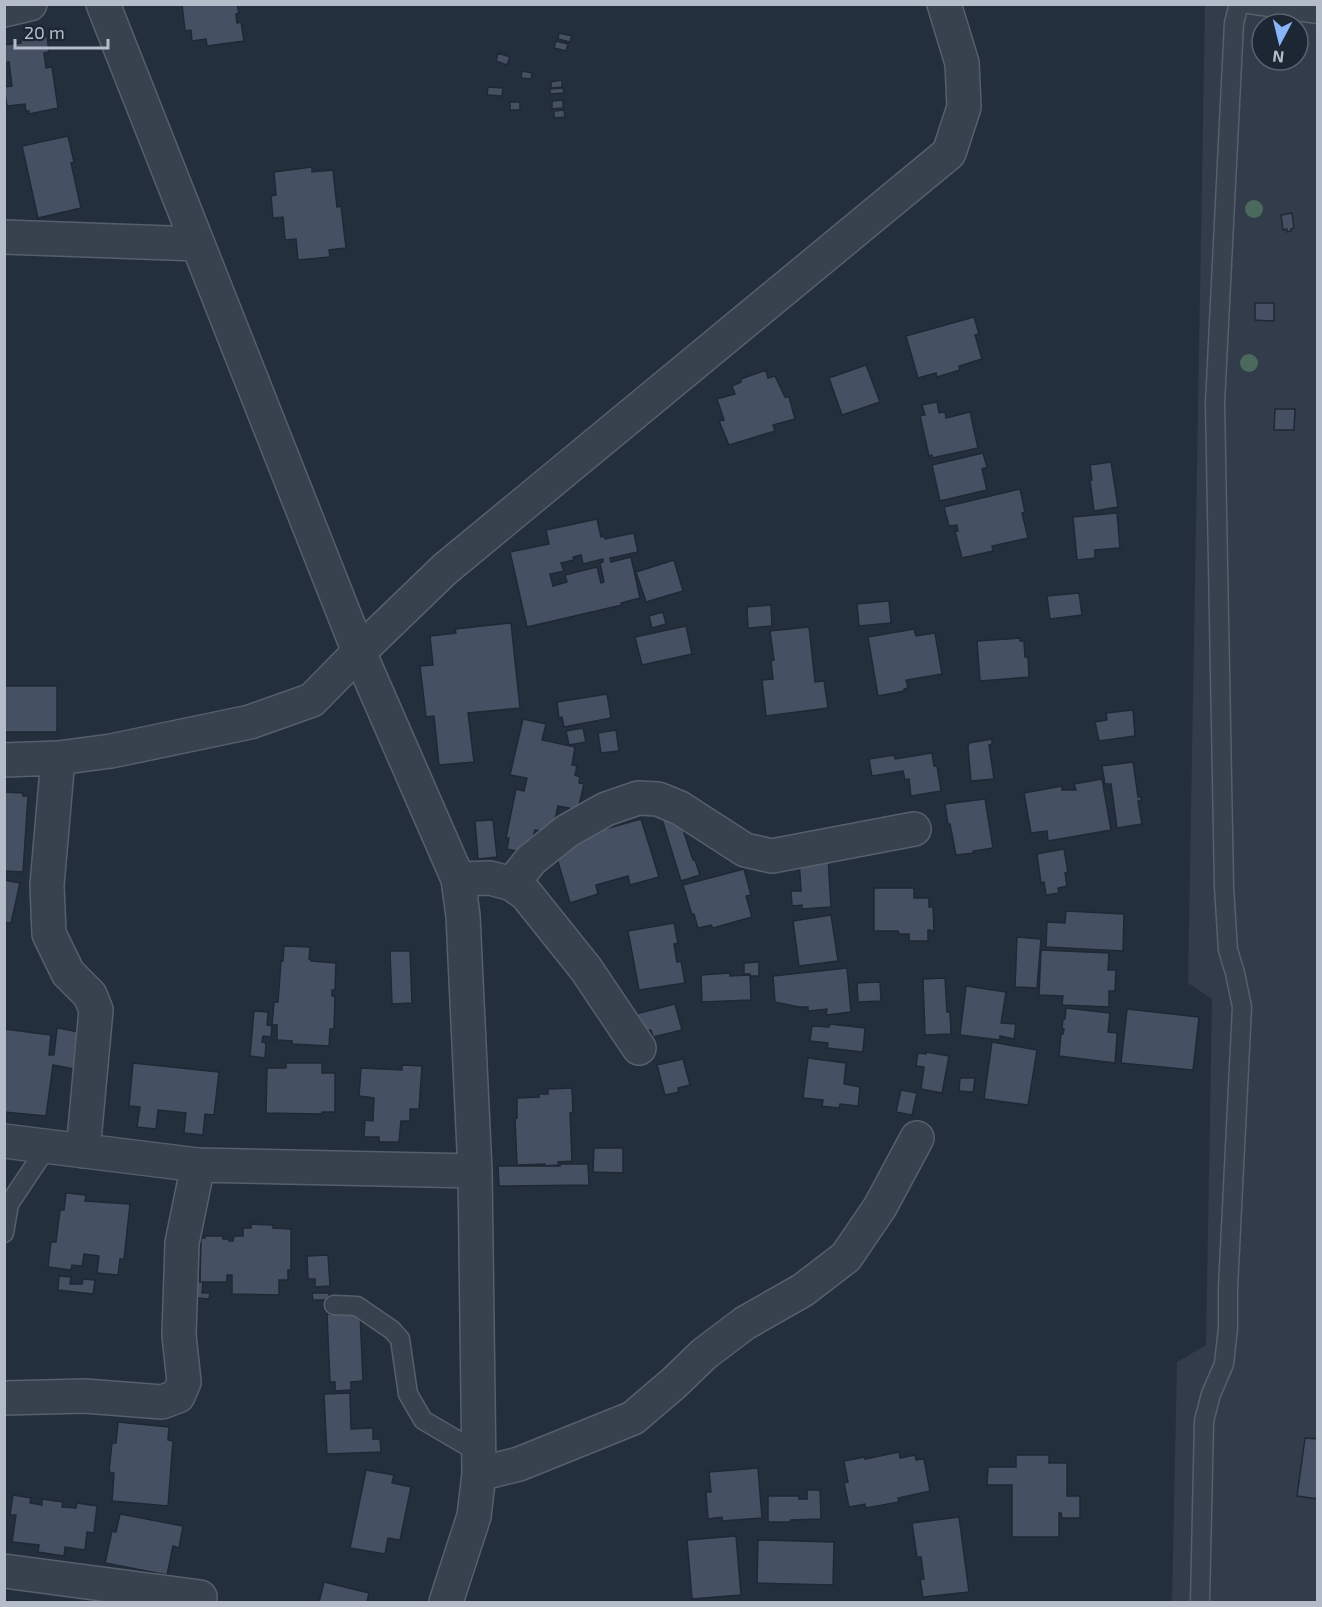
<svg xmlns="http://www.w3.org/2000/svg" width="1322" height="1607" font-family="'Exo 2',sans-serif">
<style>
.airport{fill:#323c4b;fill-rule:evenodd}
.building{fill:#455162;stroke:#1f2835;stroke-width:1.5;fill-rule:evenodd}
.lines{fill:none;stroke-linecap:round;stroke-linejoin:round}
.lane-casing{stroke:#565f6c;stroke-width:21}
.street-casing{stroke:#565f6c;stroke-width:36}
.lane{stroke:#38414e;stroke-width:18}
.street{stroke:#38414e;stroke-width:33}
.tree{fill:#4b6a5d}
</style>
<rect width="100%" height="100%" fill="#242f3e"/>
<path class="airport" d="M1205,5H1317V1602H1172L1177,1362L1206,1345L1212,999L1188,983ZM1262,24H1298V60H1262Z"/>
<path class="building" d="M182,4H237L239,13L236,14L237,23L241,22L244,41L207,46L206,39L192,41L191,30L185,31Z
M559,33L572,36L570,42L558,39Z
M47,36L49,52L44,53L46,68L52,67L58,108L29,114V111H26L25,104L7,106L4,87L12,86L9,62L4,63V45L21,43V39Z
M556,41L568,44L566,51L554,48Z
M498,53L510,57L507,65L496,61Z
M522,71L532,73L531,79L521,78Z
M562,80V87L551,88V82Z
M488,87L503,88L502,96L487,95Z
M563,88L564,93L550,94V89Z
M563,100V108L552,109V101Z
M510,102H520V110H510Z
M564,110L565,117L554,118V111Z
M68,136L74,162L71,163L81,208L38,218L22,146Z
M312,167V172L333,170L337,207L341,206L346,248L329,250L330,257L298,260L296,239L285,240L283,217L273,218L271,196L276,195L274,172Z
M1292,213L1294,228L1291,229V231L1287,232V229L1283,230L1281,215Z
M1255,303H1274V321L1255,320Z
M974,317L979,334L975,335L982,359L959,366L960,370L937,377L936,373L918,378L906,336Z
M866,365L880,402L842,415L829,378Z
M766,370L768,378L775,376L785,397H789L795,419L773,425L775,431L729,445L719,421L724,420L717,399L735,394L732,386L741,382V379Z
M937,402L939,413L945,412L946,418L970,412L978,448L932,458V455L929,456L920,416L925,415L922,405Z
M1275,409H1295L1294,430H1274Z
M983,453L987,467L982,469L987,490L940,501L932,465Z
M1111,462L1118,507L1094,511L1090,480H1092L1090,465Z
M1020,489L1025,512L1022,513L1028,538L992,546L993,551L962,558L955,531H958L957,525L949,526L944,507Z
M1117,513L1120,548L1095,550V558L1077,560L1073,517Z
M597,519L601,537L604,536L605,539L634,533L638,552L610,558L611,562L631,557L640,598L621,603L622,605L527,627L510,552L549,544L546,530ZM581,555L583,564L603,559V562L600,563L604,582L601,583L597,567L565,575L567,582L553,586L550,574L564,571L561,563L574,560L573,557Z
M674,560L683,591L646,602L636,572Z
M1079,593L1082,615L1050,619L1047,596Z
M889,601L891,623L859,626L857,604Z
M771,605L772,626L748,628L747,607Z
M663,612L666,624L652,628L649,616Z
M511,623L520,708L468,713L474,762L439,765L434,716L426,717L420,666L433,665L430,636L456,633L455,629Z
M686,626L692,654L642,665L635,637Z
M809,627L815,682L824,681L828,708L766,716L762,680L773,679L771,661L774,660L770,631Z
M914,629L916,636L935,633L942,674L906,680L908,688L904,689V691L878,696L868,637Z
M1020,638V641H1024L1025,657H1028L1029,677L980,681L977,641Z
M4,686H57V732H4Z
M607,694L611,718L564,727L562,717L559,718L557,702Z
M1133,710L1135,736L1099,741L1095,722L1107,720L1106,713Z
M523,719L546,724L542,740L575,747L572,765L577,766L575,775L580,777L579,783L584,784L578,810L558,806L552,834L535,830L531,845L526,853L507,849L509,838H506L516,789L524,791L527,778L510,775Z
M583,728L586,742L569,745L566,731Z
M616,730L619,751L601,753L598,733Z
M992,739V744L989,745L994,779L971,781L968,747L969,743Z
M932,753L934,766H937L941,791L911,796L909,779L905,780L903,771L872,776L869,759L894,755L895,759Z
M1133,762L1138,797H1141V801H1138L1142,824L1117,828L1111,784H1105L1102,766Z
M1102,779L1111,830L1048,841L1047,831L1031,833L1024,793L1062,786V790H1076L1074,784Z
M4,792L23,793V796H28L23,872L4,871Z
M985,799L993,848L973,851L974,853L956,855L950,824H948L945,804Z
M677,811L693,860H695L700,875L681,881L661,816Z
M641,819L659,877L630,885L628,876L596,885L598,894L570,903L554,848L573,838Z
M493,820L497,857L478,859L475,821Z
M1064,849L1068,872L1065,873L1067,886L1058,888L1059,893L1046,895L1044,882L1041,883L1037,854Z
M828,856L831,907L802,909V905L792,906L791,891H801L799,859Z
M744,869L751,895L746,896L752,917L713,928L711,925L698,928L694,914L692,915L683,885Z
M4,880L20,883L11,923L4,922Z
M874,888H914V898H929V907H933L934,931L928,930V941H909V934H899L898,931H874Z
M1066,911L1124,914L1123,951L1046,947L1047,922L1065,923Z
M831,915L838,961L799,966L793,921Z
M674,923L678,943L674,944L677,962L681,961L685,983L639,990L628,931Z
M1017,937L1041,939L1037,988L1015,987Z
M284,946L310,947L309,959H311V961L336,963L335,990H332V996H335L334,1029H330L329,1046L292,1044V1041L277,1040V1025H272L274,1002H278L281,961H283Z
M1041,950L1109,953L1108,970H1116L1115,991H1109V1007L1062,1005L1063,996L1039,995Z
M390,951H410L412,1003L392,1004Z
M759,962V976H750V974H744V963Z
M847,968L851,1012L826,1015L827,1009L808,1011V1007H799L775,1002L773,976Z
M730,973V976L750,975L751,1000L702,1002L701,975Z
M945,978L947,1012H950L951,1034L925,1035L923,979Z
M880,982L881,1001L858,1002L857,983Z
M966,986L1006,992L1001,1023L1016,1024L1014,1039L1000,1036V1040L960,1035Z
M675,1004L682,1030L653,1037L651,1030L641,1032L636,1014Z
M1066,1008L1110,1013L1108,1032L1117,1033V1037L1115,1063L1059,1056L1061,1034H1063L1064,1029H1062L1063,1019H1065Z
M1127,1009L1199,1017L1193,1070L1121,1063Z
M254,1011L268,1012L267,1025L272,1026L271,1037L263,1036L262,1042L266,1043L265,1058L250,1056Z
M830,1024L865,1028L863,1052L827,1048L828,1043L810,1041L812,1026L829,1027Z
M57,1028L85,1033L79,1070L53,1065L46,1116L4,1112V1029L51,1035L49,1055H54Z
M992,1042L1037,1050L1028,1105L984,1099Z
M926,1052L949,1056L942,1093L921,1089L924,1067L916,1066L918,1053L926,1054Z
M808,1058L846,1063L844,1084L860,1087L858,1106L840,1104L839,1108L822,1106L823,1100L803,1098Z
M683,1059L690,1085L678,1088L679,1092L665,1095L657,1065Z
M133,1063L219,1072L214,1115L205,1114L203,1135L184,1133L186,1113L158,1110L156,1129L137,1127L140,1107L129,1106Z
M286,1063H322V1073H335V1112H322L321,1114L266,1113L267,1068H286Z
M402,1065L422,1066L419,1109H410V1121H401L399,1142H379V1137H364L365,1120L373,1121L374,1098L359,1096L361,1068L402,1070Z
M960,1078H975L973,1092L959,1091Z
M572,1088L573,1112L570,1113L572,1161L558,1162L559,1165L545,1166V1164L517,1165L515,1119L517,1118V1098L539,1097V1094H548V1089Z
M901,1090L917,1093L912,1115L896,1112Z
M594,1148H623V1173L593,1172Z
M561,1164H588L589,1185L499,1186L498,1166H560Z
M66,1193L86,1195L85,1201L130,1204L124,1259H120L118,1275L97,1273L99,1256L84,1254L82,1266L72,1265L71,1270L48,1267L51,1242H56L60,1210H64Z
M251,1224L273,1225V1228L291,1229V1270H288V1280H279V1295L232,1294V1275H227V1282H200L201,1238H205V1236H223V1239H229V1241H233L234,1236H243V1228H251Z
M328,1255L330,1286L315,1287V1279H308L307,1256Z
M59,1276L71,1277L70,1284H82L83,1279L95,1280L93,1294L58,1290Z
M188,1282H203L202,1293H210L209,1299L187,1297Z
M312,1293H329V1300H313Z
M360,1312L363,1381L351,1382V1390L335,1391V1382H330L327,1314Z
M350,1393L351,1429L373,1428V1439H380L381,1452L327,1454L324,1394Z
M118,1422L169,1427L168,1440L173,1441L168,1506L112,1501L114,1473L109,1472L112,1443H116Z
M1305,1438L1318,1439V1499L1297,1496Z
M899,1452L900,1458L915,1455L916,1460L924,1459L930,1491L898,1498L899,1502L866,1508L865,1504L849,1507L844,1483L848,1482L844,1461L865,1457V1459Z
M1016,1455H1049V1463H1067V1496H1080V1518H1062L1061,1513H1059V1537H1012V1485H987L988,1467H1016Z
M758,1468L762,1518L722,1521V1517L708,1519L706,1492H711L709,1472Z
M366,1470L394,1475L392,1483L411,1487L400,1540L388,1538L385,1554L350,1548Z
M807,1490H820L821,1519L791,1520L790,1522H768V1496H799V1499H807Z
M13,1495L31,1498L30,1503L42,1505V1499L63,1502L62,1507L76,1508L77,1503L97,1506L94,1533L87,1532L85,1550L65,1547L64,1556L38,1552L39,1545L12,1542L16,1515H10Z
M120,1514L183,1526L179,1548L173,1546L167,1575L105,1563L112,1531L116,1532Z
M959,1517L969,1592L923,1597L920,1579H924L921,1557H917L912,1523Z
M736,1536L741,1595L692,1599L687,1540Z
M758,1540L834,1542L833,1585L757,1583Z
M324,1582L369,1593L367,1602H319Z"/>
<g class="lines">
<defs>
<path id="lane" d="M1249,4L1318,14
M4,1233L9,1204L47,1147
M334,1305L357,1306L392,1330L400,1339L408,1394L423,1420L479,1453
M1200,1602L1204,1421L1211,1394L1224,1364L1228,1328V1288L1242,1007L1235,973L1228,950L1224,887L1215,403L1234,23L1239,4"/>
<path id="street" d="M103,4L359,652L458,879L463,916L475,1171L479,1474L474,1516L446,1602
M4,10L30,4
M4,237L198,244
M58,758L47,885L49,934L68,973L90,995L96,1010L83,1151
M4,760L58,758L111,751L250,722L312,700L359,652L445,569L949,153L964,107L962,63L944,4
M458,879L490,878L512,884L526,894L586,969L639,1048
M512,884L531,860L567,831L606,809L638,798L658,799L680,808L745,850L772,856L914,829
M4,1141L198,1165L475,1171
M4,1398L85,1396L162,1402L178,1396L184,1382L179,1335L182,1243L198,1165
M479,1474L519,1464L633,1418L674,1383L704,1354L745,1323L803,1290L846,1257L880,1207L917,1138
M4,1571L200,1597"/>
</defs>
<use href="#lane" class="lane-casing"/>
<use href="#street" class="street-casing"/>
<use href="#lane" class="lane"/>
<use href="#street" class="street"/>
</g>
<g class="tree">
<circle cx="1254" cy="209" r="9"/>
<circle cx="1249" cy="363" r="9"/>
</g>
<rect width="1322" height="1607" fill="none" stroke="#b4bcc9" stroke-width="12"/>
<g transform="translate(1280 42) rotate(187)"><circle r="28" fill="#1d2633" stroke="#59626f" stroke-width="1.5"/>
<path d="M0-4.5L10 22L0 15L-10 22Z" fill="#8ab4f8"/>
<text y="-9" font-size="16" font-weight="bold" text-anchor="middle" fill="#b4bcc9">N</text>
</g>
<path d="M15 39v9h93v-9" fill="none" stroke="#b4bcc9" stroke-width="3"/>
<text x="24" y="39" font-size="18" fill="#b4bcc9" stroke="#1d2633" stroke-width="4.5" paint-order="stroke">20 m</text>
</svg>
